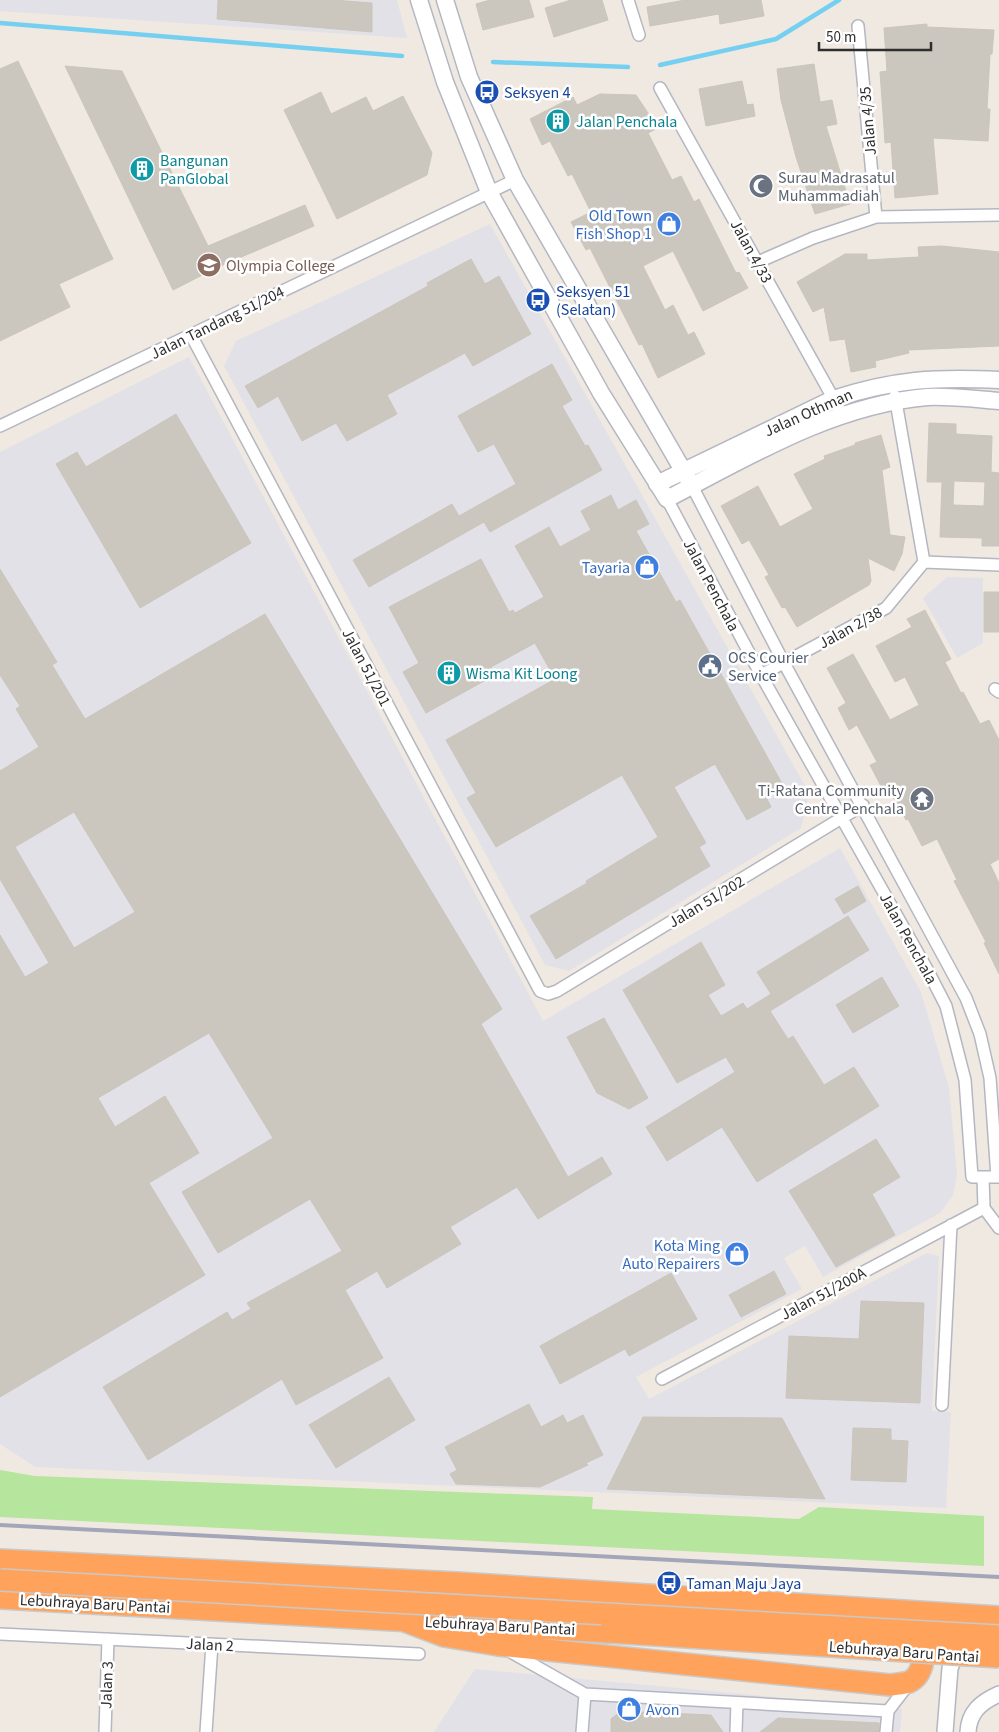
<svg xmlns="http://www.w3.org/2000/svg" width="999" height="1732" font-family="'Source Sans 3',sans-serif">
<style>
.industrial{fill:#e3e1e8}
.green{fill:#b6e59e}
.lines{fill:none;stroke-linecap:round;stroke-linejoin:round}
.stream{stroke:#75cff0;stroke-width:4.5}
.building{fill:#cbc7bf;stroke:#cbc5ba;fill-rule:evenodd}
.minor-casing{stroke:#b4b7c1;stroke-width:14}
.tertiary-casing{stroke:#b4b7c1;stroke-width:18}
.secondary-casing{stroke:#b4b7c1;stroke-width:19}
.motorway-casing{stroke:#c9c9c9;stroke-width:24}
.minor{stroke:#fff;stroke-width:11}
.tertiary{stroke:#fff;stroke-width:15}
.secondary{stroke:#fff;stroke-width:16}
.motorway{stroke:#ffa35c;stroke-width:21}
.rail{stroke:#a3a6b8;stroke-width:4}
.motorway-bridge-casing{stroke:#c9c9c9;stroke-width:24;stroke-linecap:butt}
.motorway-bridge{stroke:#ffa35c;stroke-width:21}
.labels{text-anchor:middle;stroke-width:5;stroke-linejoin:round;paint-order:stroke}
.transit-label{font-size:16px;fill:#164399;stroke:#fff;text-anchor:start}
.culture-label{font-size:16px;fill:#0d838f;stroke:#fff;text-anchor:start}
.street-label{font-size:16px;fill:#2e2e2e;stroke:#fff}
.worship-label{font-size:16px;fill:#5b616d;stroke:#fff;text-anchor:start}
.shop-label{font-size:16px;fill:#366cbe;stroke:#fff;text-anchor:end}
.education-label{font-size:16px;fill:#785e54;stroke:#fff;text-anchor:start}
.service-label{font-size:16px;fill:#4e5e75;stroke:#fff;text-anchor:start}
</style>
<rect width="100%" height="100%" fill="#efe9e1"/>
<path class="industrial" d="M0,0H397L407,38L0,11Z
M490,224L809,793L801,828L569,971L545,965L224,366L236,341Z
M189,357L543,1021L840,848L921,992L949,1088L957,1174L953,1195L940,1213L823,1277L805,1246L784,1258L802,1289L636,1377L649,1399L927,1253L939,1256L932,1411L951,1412L946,1508L35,1467L0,1444V452Z
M947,577L983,578V643L957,658L923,598Z
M475,1669L902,1709L900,1732H434Z"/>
<path class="green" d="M0,1470L35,1476L593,1497L592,1509L799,1519L819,1507L984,1516V1566L0,1517Z"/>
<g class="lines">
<path class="stream" d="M0,23L402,56
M493,62L628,67
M660,65L776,39L839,0"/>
</g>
<path class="building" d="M218,0H333L372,3V32L217,19Z
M490,0H529L534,17L483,30L476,4Z
M571,0H602L608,20L554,37L545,8Z
M685,0H761L764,16L720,24L719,14L650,26L647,7Z
M927,24V27L994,30L992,54H990L987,109H990L988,141L933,138L938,194L895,198L891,142L885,143L883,113L880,72L887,71L884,28Z
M18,61L113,259L59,284L70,307L0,341V69Z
M814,64L820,102L832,100L837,124L826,126L850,204L815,214L796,157L781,100L777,69Z
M65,66L122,71L208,246L305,205L314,226L218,267L173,290Z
M742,81L747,105L753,104L755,116L706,126L699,89Z
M321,92L331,114L366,97L373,111L403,96L432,153L427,175L337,219L284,110Z
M600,94L636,95L658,128L648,133L672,180L681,176L694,202L699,199L736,273L739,272L748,288L703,311L673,251L643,266L665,310L673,305L688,335L694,332L705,354L658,378L642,344L639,345L590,248L586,250L571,222L591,212L572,174L568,176L550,141L542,145L530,119L573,97L577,105Z
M942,246L999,252V346L908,350L909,353L875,361L876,367L851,372L845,339L830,341L824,307L813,312L797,282L845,254H867V260L919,257L918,247Z
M471,259L485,284L499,276L531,334L473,366L465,353L387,395L397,414L347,441L336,423L302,441L278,396L258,408L245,386L428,286L427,283Z
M552,364L572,400L562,406L585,446L588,445L602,470L490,532L484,522L369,587L353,560L452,504L459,516L516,484L494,444L478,452L458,416Z
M176,414L251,543L140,608L56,464L77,452L86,467Z
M929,423L956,424V434L992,436L991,472L999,473V546H982V538L940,537L942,482H927ZM954,481L985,482L984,506L953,505Z
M881,435L890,467L882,470L890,535L905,537L902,554L894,571L868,558L871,581L869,585L797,627L785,607L782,608L765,577L769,575L749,540L742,544L721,506L758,486L780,527L813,509L794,474L825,459L824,456L855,445V443Z
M611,495L618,510L636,500L649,524L636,531L676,602L680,600L784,787L766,797L771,807L747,820L715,764L674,787L706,843L699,847L710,866L556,959L530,916L587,883L586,881L658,837L622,775L496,847L467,798L476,793L446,740L555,679L535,643L491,667L495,675L426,713L403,672L419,663L389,607L481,559L509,612L513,610L515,613L544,597L515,546L549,527L560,547L591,530L581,511Z
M0,569L57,662L52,665L85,719L265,614L502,1009L481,1024L568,1177L602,1157L612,1174L538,1219L517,1187L450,1227L461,1244L387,1288L377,1271L345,1290L383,1358L296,1405L282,1379L148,1460L103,1387L227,1312L232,1320L251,1309L247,1303L342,1251L310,1199L218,1253L182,1192L273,1138L209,1033L98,1098L115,1127L165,1096L199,1153L149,1183L205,1275L0,1397V935L25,977L49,963L0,879V771L39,747L16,709L20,706L0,675ZM74,812L135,912L74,948L15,847Z
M984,592H999V632H984Z
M925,610L951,659L945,662L961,693L963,692L980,724L989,720L999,740V859L990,864L999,883V974L984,943L986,942L954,881L957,880L937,839L922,846L908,819L906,820L890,792L885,794L870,765L877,762L857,725L849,730L838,708L846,703L827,668L853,654L890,720L919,705L905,677L895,682L876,646L912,627L907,619Z
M858,886L866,901L844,914L835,899Z
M848,916L869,950L770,1011L788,1039L793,1036L824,1085L854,1067L879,1106L757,1182L722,1127L667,1161L646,1127L735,1072L726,1057L677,1083L623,990L701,942L725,985L708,995L721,1016L743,1003L747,1009L771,994L757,972Z
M882,977L899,1006L853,1033L836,1005Z
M604,1018L648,1098L629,1109L597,1093L567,1037Z
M876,1139L900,1177L872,1194L895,1235L836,1267L789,1191Z
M774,1271L786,1294L741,1317L729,1295Z
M671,1273L697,1319L629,1356L625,1349L560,1384L540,1346Z
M861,1301L924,1303L920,1403L786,1398L789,1336L859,1339Z
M389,1377L415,1420L336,1468L309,1425Z
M529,1404L541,1427L563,1415L567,1423L583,1415L603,1455L586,1463L588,1465L540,1487L456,1484L450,1474L457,1470L445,1447Z
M643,1417L782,1418L825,1499L607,1489Z
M853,1428L891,1429V1440L908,1441L906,1482L851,1480Z
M621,1711L711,1715L723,1732H611V1719Z
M778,1718L879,1723V1732H760Z"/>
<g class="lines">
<defs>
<path id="minor" d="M628,0L639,35
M858,26L876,217
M660,88L842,414
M758,262L813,238L876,217L999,215
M191,335L540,991L548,994L557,991L863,805
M0,426L515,180
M692,486L784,663L966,998L980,1034L990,1078L997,1177
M667,499L761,675L928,971L946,1006L965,1080L972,1177H999
M924,562L999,565
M761,675L886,608L924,562L895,396
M995,689L999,692
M983,1177L984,1208L999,1228
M662,1379L984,1208
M942,1405L951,1225
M0,1634L419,1654
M509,1651L585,1694L888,1711
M105,1732L108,1639
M206,1732L212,1644
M582,1732L585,1694
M736,1732L737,1703
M886,1732L888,1711L908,1685"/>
<path id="tertiary" d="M945,1732L950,1668L960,1646
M968,1732C969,1712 981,1702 999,1694"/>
<path id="secondary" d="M419,0L445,82L489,192L601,393L667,499C748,457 833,405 927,397C950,396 975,399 999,401
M445,0L469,77L515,180L692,486
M657,484L833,399C895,379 935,377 999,380"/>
<path id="motorway" d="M0,1560L457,1583L999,1617
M0,1598L609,1632
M402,1620L444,1636L498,1645L890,1685C896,1684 903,1684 909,1682C925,1675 926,1648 921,1635"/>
</defs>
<use href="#minor" class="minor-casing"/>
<use href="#tertiary" class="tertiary-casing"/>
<use href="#secondary" class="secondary-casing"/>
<use href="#motorway" class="motorway-casing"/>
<use href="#minor" class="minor"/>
<use href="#tertiary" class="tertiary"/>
<use href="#secondary" class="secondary"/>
<use href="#motorway" class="motorway"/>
<path class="rail" d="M0,1525L999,1577"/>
<defs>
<path id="motorway-bridge" d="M0,1580L999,1636
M609,1632L999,1657"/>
</defs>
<use href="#motorway-bridge" class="motorway-bridge-casing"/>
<use href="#motorway-bridge" class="motorway-bridge"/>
</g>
<defs>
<symbol id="bus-disc" viewBox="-11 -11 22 22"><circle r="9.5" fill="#1a4fb4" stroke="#fff"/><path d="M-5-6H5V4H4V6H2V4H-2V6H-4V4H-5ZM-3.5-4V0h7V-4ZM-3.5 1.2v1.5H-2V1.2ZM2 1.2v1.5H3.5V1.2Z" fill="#fff"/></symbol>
<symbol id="building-disc" viewBox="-11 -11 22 22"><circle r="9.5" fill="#0f9aa8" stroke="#fff"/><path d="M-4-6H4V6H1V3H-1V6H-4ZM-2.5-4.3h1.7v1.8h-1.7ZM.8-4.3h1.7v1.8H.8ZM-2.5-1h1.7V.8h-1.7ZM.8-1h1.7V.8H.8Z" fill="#fff"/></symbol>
<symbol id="mosque-disc" viewBox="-11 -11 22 22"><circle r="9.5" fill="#6b7280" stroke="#fff"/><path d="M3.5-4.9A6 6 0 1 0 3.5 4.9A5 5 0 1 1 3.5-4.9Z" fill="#fff"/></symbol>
<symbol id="shop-disc" viewBox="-11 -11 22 22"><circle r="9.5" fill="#3f7fe0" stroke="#fff"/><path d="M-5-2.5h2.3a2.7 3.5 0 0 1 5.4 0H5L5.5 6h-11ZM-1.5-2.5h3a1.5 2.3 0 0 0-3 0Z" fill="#fff"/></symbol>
<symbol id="university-disc" viewBox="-11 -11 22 22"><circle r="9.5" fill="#8d6e63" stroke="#fff"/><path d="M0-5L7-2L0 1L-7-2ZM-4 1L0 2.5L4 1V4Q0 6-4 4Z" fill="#fff"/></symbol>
<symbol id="civic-disc" viewBox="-11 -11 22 22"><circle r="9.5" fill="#5c6f8a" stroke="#fff"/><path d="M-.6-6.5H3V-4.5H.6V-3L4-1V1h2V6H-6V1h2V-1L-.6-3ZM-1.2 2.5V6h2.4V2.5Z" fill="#fff"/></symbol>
<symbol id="temple-disc" viewBox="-11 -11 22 22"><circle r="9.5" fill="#6b7280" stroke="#fff"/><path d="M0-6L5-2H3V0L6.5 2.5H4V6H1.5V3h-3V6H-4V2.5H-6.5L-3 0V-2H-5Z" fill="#fff"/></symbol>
</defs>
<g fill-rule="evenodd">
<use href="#bus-disc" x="473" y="78" width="28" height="28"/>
<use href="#building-disc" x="544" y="107" width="28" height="28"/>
<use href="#building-disc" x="128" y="155" width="28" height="28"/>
<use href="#mosque-disc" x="747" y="172" width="28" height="28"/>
<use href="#shop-disc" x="655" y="210" width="28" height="28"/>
<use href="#university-disc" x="195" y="251" width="28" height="28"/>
<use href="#bus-disc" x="524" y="286" width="28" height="28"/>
<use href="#shop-disc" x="633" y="553" width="28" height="28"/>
<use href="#civic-disc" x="696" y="652" width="28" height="28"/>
<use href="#building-disc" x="435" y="659" width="28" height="28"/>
<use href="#temple-disc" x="908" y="785" width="28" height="28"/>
<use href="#shop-disc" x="723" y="1240" width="28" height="28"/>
<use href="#bus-disc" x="655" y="1569" width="28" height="28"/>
<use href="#shop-disc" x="615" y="1695" width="28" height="28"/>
</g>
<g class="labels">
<g class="transit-label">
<text x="504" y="98">Seksyen 4</text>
<text x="556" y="297">Seksyen 51<tspan x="556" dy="18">(Selatan)</tspan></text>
<text x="686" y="1589">Taman Maju Jaya</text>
</g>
<g class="culture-label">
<text x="576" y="127">Jalan Penchala</text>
<text x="160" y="166">Bangunan<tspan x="160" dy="18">PanGlobal</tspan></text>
<text x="466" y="679">Wisma Kit Loong</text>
</g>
<g class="street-label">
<text transform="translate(867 121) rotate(-95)" y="6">Jalan 4/35</text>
<text transform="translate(752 251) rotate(61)" y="6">Jalan 4/33</text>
<text transform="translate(217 322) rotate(-26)" y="6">Jalan Tandang 51/204</text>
<text transform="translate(808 412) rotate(-24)" y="6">Jalan Othman</text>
<text transform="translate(712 585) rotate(62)" y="6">Jalan Penchala</text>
<text transform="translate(850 627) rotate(-29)" y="6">Jalan 2/38</text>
<text transform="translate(367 667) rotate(62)" y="6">Jalan 51/201</text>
<text transform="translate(706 901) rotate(-31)" y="6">Jalan 51/202</text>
<text transform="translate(909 938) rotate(61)" y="6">Jalan Penchala</text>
<text transform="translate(823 1293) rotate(-28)" y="6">Jalan 51/200A</text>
<text transform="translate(95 1603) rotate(3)" y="6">Lebuhraya Baru Pantai</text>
<text transform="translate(500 1625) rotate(3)" y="6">Lebuhraya Baru Pantai</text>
<text transform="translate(210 1644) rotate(3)" y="6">Jalan 2</text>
<text transform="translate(904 1651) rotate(4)" y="6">Lebuhraya Baru Pantai</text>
<text transform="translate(106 1685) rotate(-88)" y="6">Jalan 3</text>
</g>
<g class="worship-label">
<text x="778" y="183">Surau Madrasatul<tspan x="778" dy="18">Muhammadiah</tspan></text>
<text x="904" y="796" text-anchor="end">Ti-Ratana Community<tspan x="904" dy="18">Centre Penchala</tspan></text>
</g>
<g class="shop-label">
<text x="652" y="221">Old Town<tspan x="652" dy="18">Fish Shop 1</tspan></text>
<text x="630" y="573">Tayaria</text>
<text x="720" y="1251">Kota Ming<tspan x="720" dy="18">Auto Repairers</tspan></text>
<text x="646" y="1715" text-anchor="start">Avon</text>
</g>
<g class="education-label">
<text x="226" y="271">Olympia College</text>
</g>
<g class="service-label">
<text x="728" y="663">OCS Courier<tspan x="728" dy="18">Service</tspan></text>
</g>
</g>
<path d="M819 42v8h112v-8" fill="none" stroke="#2e2e2e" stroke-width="2.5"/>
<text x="826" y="42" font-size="15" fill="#2e2e2e" stroke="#ffffff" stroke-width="4" paint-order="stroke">50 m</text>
</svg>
